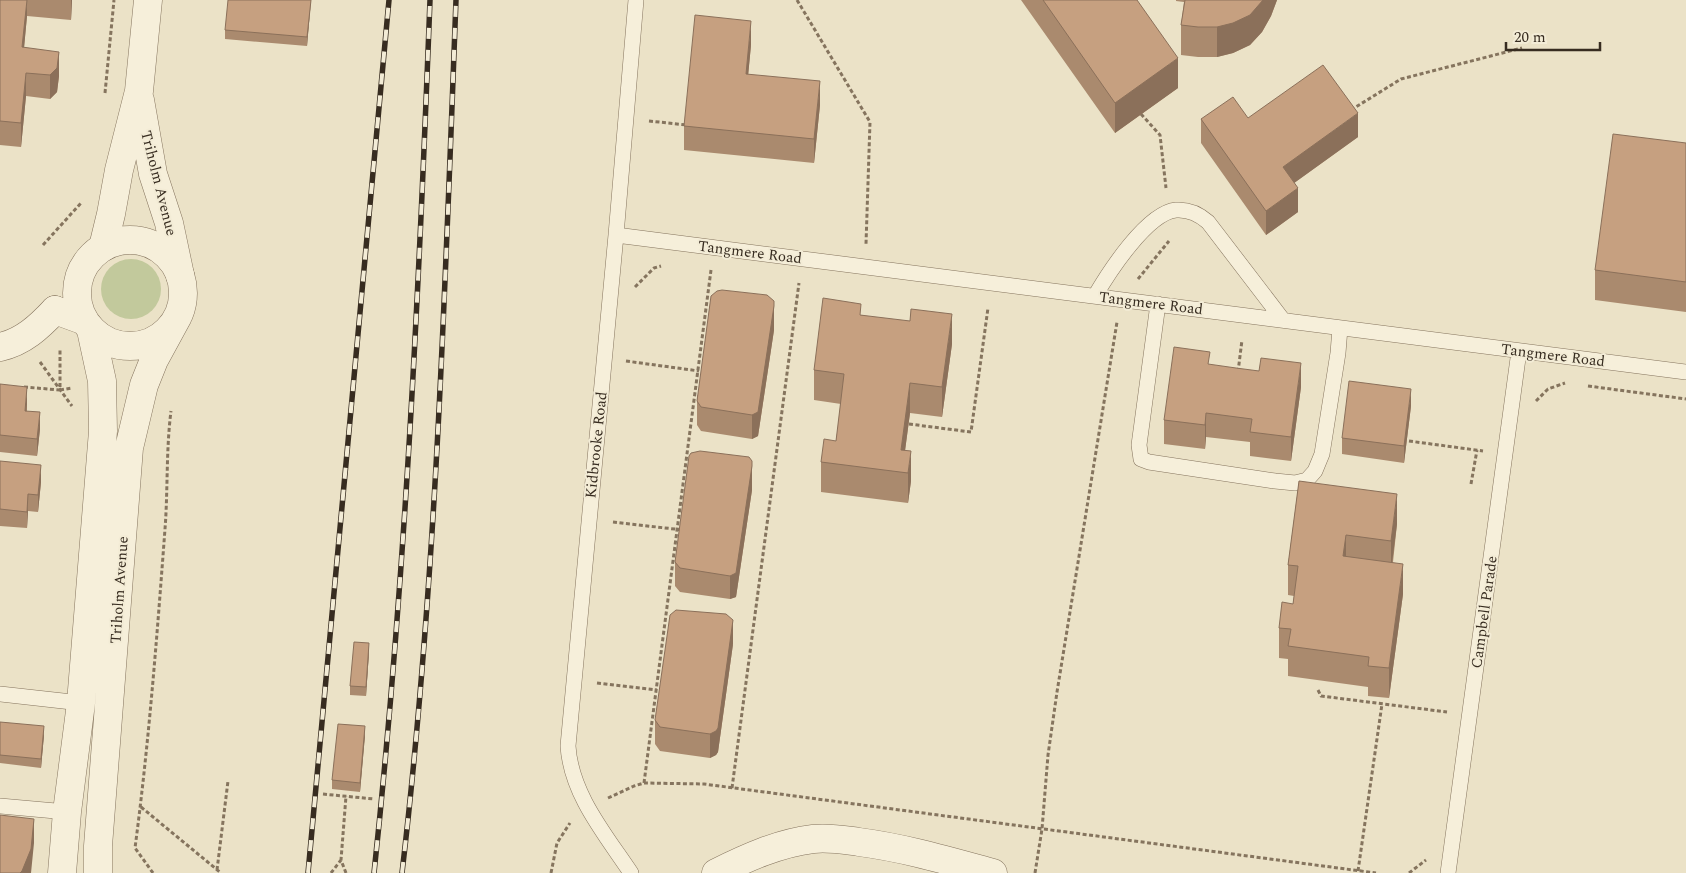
<svg xmlns="http://www.w3.org/2000/svg" width="1686" height="873" font-family="Spectral,serif">
<style>
.green{fill:#c2c99c}
.lines{fill:none;stroke-linecap:round;stroke-linejoin:round}
.service-casing{stroke:#85745e;stroke-width:16}
.minor-casing{stroke:#85745e;stroke-width:29}
.tertiary-casing{stroke:#85745e;stroke-width:29}
.path{stroke:#85745e;stroke-width:3;stroke-dasharray:4 2.5;stroke-linecap:butt}
.service{stroke:#f6efda;stroke-width:15}
.minor{stroke:#f6efda;stroke-width:28}
.tertiary{stroke:#f6efda;stroke-width:28}
.rail-casing{stroke:#372c20;stroke-width:5.5}
.rail{stroke:#f3ecd6;stroke-width:4;stroke-dasharray:11;stroke-linecap:butt}
.wall{fill:#aa8a6e}
.shaded-wall{fill:#8b705a}
.building{fill:#c6a080;stroke:#8b705a}
.labels{text-anchor:middle;stroke-width:4;stroke-linejoin:round;paint-order:stroke}
.street-label{font-size:15px;fill:#372c20;stroke:#f3ecd6}
</style>
<rect width="100%" height="100%" fill="#ebe2c7"/>
<path class="green" d="M101 289a30 30 0 1 1 60 0a30 30 0 1 1-60 0Z"/>
<g class="lines">
<defs>
<path id="service" d="M616,235L1686,372
M1095,296C1109,272 1147,213 1176,210C1189,209 1199,214 1208,222L1283,320
M1158,304L1139,445L1141,459L1149,462L1275,481L1295,483L1307,480L1315,471L1322,454L1338,353L1340,328
M0,694L81,703
M0,806L67,812
M631,873C605,834 571,794 568,746L616,235L636,0
M1448,873L1519,351"/>
<path id="minor" d="M140,100L153,174L169,223L180,275
M103,247L111,214L119,170L139,91L148,0
M0,347C23,342 39,327 55,310
M716,873C746,858 779,843 813,839C829,837 844,840 859,842C905,848 949,861 993,873"/>
<path id="tertiary" d="M77 293a53 53 0 1 1 106 0a53 53 0 1 1-106 0Z
M55,310L85,321
M62,873L67,812L81,703L103,431L102,381L91,330
M98,873V846L129,448L144,385L154,360L178,316"/>
</defs>
<use href="#service" class="service-casing"/>
<use href="#minor" class="minor-casing"/>
<use href="#tertiary" class="tertiary-casing"/>
<path class="path" d="M797,0L870,122L866,244
M105,93L114,0
M1351,110L1401,79L1522,48
M1141,114L1160,135L1166,188
M649,121L687,125
M43,245L81,203
M1138,279L1169,241
M635,287L654,268L661,266
M626,361L699,371
M40,362L72,406
M1238,372L1242,340
M1588,386L1686,399
M24,387L60,390V348
M60,390L72,388
M1536,401L1548,389L1565,383
M909,424L971,432L988,308
M1409,441L1483,451
M1471,484L1477,450
M613,522L683,530
M597,683L657,690
M1318,690L1321,696L1447,712
M644,783L711,270
M732,788L799,283
M323,794L374,799
M608,798L634,786L644,783L704,784L1376,873
M141,807L221,873
M217,870L228,781
M1358,871L1382,704
M153,873L135,848C149,742 157,636 165,529C168,490 166,450 171,411
M331,873L341,860
M346,873L341,860L346,796
M551,873L557,843L570,823
M1035,873L1042,829L1048,755L1057,692L1117,322
M1409,873L1426,860"/>
<use href="#service" class="service"/>
<use href="#minor" class="minor"/>
<use href="#tertiary" class="tertiary"/>
<defs>
<path id="rail" d="M308,873L389,0
M374,873C405,583 419,291 430,0
M402,873C436,583 445,291 456,0"/>
</defs>
<use href="#rail" class="rail-casing"/>
<use href="#rail" class="rail"/>
</g>
<path class="wall" d="M0,0H72L71,20L27,16L24,47L59,76L57,92L50,99L26,96L21,147L0,145Z
M311,0L307,46L225,39V30Z
M1021,0H1137L1178,88L1115,133Z
M1176,0H1277L1271,16L1262,32L1250,45L1233,53L1217,57H1198L1181,55V25L1184,2L1176,1Z
M751,45L748,75L820,105L814,163L684,150V126Z
M1248,118L1358,137L1294,183L1298,212L1266,235L1201,143V119Z
M1686,143V312L1595,300V270Z
M774,301V330L758,436L752,439L701,431L697,425V396Z
M861,315L952,344L942,417L910,413L905,451L911,481L908,503L821,492V462L836,441L841,404L814,400V370Z
M1210,365L1301,387L1291,461L1250,456V442L1206,437L1205,449L1164,444V420Z
M0,384L27,404V411L40,429L37,456L0,452Z
M1411,406L1404,463L1342,454V438Z
M0,461L41,482L38,512L28,511L27,528L0,526Z
M752,461V490L736,597L730,599L680,592L675,586V562Z
M1299,481L1397,524L1393,562L1403,594L1389,698L1368,696V687L1288,676V659L1279,658V628L1293,604L1294,596L1288,595V565Z
M733,644L718,752L716,755L710,758L660,751L655,744V720Z
M369,652L366,696L350,695V686Z
M0,722L44,735L41,768L0,763Z
M365,735L360,792L332,789V780Z"/>
<path class="shaded-wall" d="M27,0V16L22,70V47Z
M71,0H72L71,20Z
M311,0L307,46V37Z
M1263,0H1277L1271,16L1262,32L1250,45L1233,53L1217,57V27Z
M751,21V45L746,98V74Z
M59,52V76L57,92L50,99V75Z
M1178,58V88L1115,133V103Z
M26,73V96L21,147V123Z
M820,81V105L814,163V139Z
M1358,113V137L1283,191V167Z
M1298,188V212L1266,235V211Z
M774,306V330L758,436L752,439V415Z
M952,314V344L942,417V387Z
M1301,363V387L1291,461V437Z
M910,383V413L902,473L901,450Z
M27,387V404L25,427V411Z
M1411,389V406L1404,463V446Z
M40,412V429L37,456V439Z
M1206,413V437L1205,449V425Z
M911,451V481L908,503V473Z
M41,465V482L38,512V495Z
M752,466V490L736,597L730,599V576Z
M28,494V511L27,528V512Z
M1397,494V524L1391,571V541Z
M1346,535V565L1343,556Z
M1403,564V594L1389,698V668Z
M733,620V644L718,752L716,755L710,758V734Z
M369,643V652L366,696V687Z
M44,726V735L41,768V759Z
M365,726V735L360,792V783Z
M34,819V843L31,873H20Z"/>
<path class="building" d="M0,0H27L22,47L59,52L57,68L50,75L26,73L21,123L0,121Z
M228,0H311L307,37L225,30Z
M1043,0H1137L1178,58L1115,103Z
M1185,0H1263L1250,15L1233,23L1217,27H1198L1181,25Z
M695,15L751,21L746,74L820,81L814,139L684,126Z
M1323,65L1358,113L1283,167L1298,188L1266,211L1201,119L1233,97L1248,118Z
M1613,134L1686,143V282L1595,270Z
M722,290L767,295L774,301V306L758,412L752,415L701,407L697,401L711,296L717,291Z
M823,298L861,304L860,315L910,321L911,309L952,314L942,387L910,383L901,450L911,451L908,473L821,462L824,439L836,441L844,374L814,370Z
M1174,347L1210,352L1208,364L1236,368L1259,371L1261,358L1301,363L1291,437L1250,432L1252,419L1206,413L1205,425L1164,420Z
M1349,381L1411,389L1404,446L1342,438Z
M0,384L27,387L25,411L40,412L37,439L0,435Z
M700,451L749,457L752,461V466L736,573L730,576L680,568L675,562L689,456L691,453Z
M0,461L41,465L38,495L28,494L27,512L0,509Z
M1299,481L1397,494L1391,541L1346,535L1343,556L1403,564L1389,668L1368,666L1369,657L1288,646L1291,629L1279,628L1282,602L1293,604L1298,566L1288,565Z
M676,610L726,614L733,620L718,728L716,731L710,734L660,727L655,720L670,615Z
M354,642L369,643L366,687L350,686Z
M0,722L44,726L41,759L0,755Z
M338,724L365,726L360,783L332,780Z
M0,815L34,819L31,849L22,871L20,873H0Z"/>
<g class="labels">
<g class="street-label">
<text transform="translate(159 183) rotate(76)" y="5">Triholm Avenue</text>
<text transform="translate(750 252) rotate(7)" y="5">Tangmere Road</text>
<text transform="translate(1151 303) rotate(7)" y="5">Tangmere Road</text>
<text transform="translate(1553 355) rotate(7)" y="5">Tangmere Road</text>
<text transform="translate(596 445) rotate(-84)" y="5">Kidbrooke Road</text>
<text transform="translate(119 590) rotate(-86)" y="5">Triholm Avenue</text>
<text transform="translate(1484 612) rotate(-82)" y="5">Campbell Parade</text>
</g>
</g>
<path d="M1506 42v8h94v-8" fill="none" stroke="#372c20" stroke-width="2.5"/>
<text x="1514" y="42" font-size="15" fill="#372c20" stroke="#f3ecd6" stroke-width="4" paint-order="stroke">20 m</text>
</svg>
